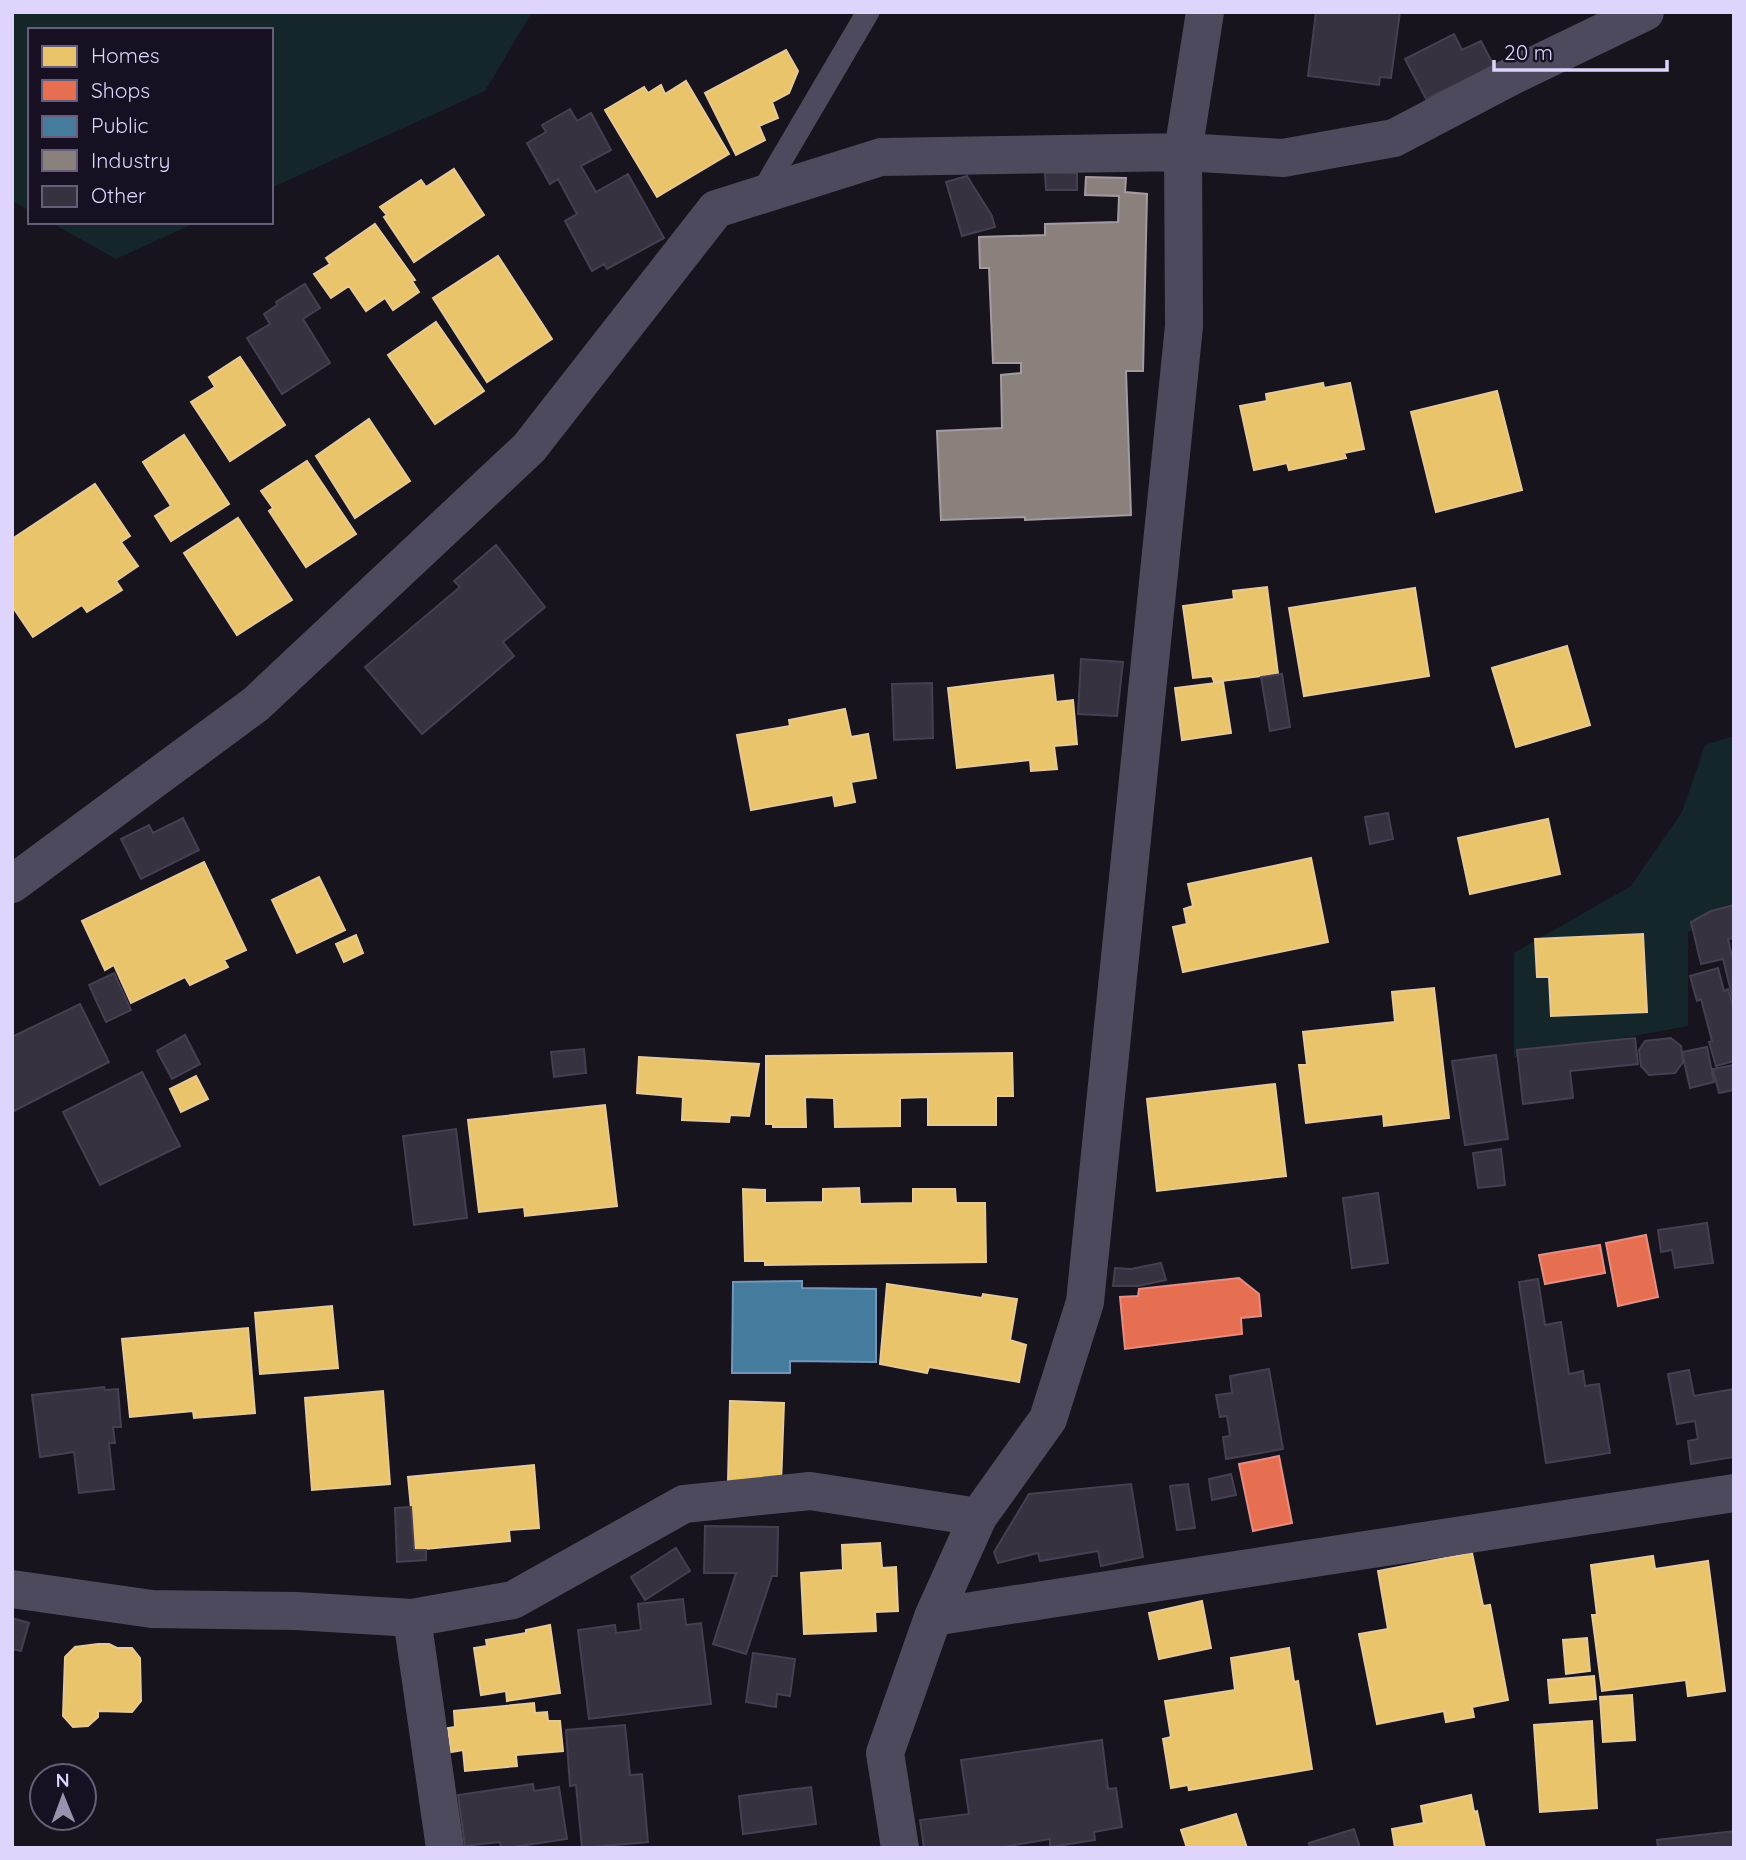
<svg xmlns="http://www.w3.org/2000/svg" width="1746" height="1860" font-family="Quicksand,sans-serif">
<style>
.green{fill:#14262a}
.homes{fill:#e9c46a;stroke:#e6c996;stroke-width:2}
.shops{fill:#e76f51;stroke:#e58d84;stroke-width:2}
.public{fill:#457b9d;stroke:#7396ba;stroke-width:2}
.industry{fill:#8a817c;stroke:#a49aa2;stroke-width:2}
.building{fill:#373240;stroke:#453f51;stroke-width:2}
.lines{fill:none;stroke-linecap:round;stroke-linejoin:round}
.service{stroke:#4d4a5e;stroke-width:23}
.minor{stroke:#4d4a5e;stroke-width:38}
</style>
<rect width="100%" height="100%" fill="#17141e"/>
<path class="green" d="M12,12H532L485,91L271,188V30H30V211L12,201Z
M50,222H197L116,259Z
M1734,736V917L1688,932V1026L1514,1058V953L1631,886L1682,812L1705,745Z"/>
<path class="homes" d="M786,50L798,71L789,93L772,102L778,118L759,126L765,140L736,155L705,93Z
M686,81L729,154L657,197L605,110L644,87L648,93L661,85L665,94Z
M454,169L484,215L414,262L384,217L387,215L380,207L421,180L426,187Z
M375,224L415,280L412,281L419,292L393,310L385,298L366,311L349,286L331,298L314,274L330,264L326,258Z
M498,256L552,339L487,382L433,298Z
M436,322L484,391L435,424L388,355Z
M240,357L285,425L230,461L191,402L215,387L209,377Z
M1323,383L1324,388L1350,383L1364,449L1344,453L1346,458L1289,470L1287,463L1254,470L1240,406L1267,401L1266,394Z
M1497,391L1522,490L1436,512L1411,412Z
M369,419L410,481L355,518L316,456Z
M184,435L229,504L171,541L155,516L171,506L143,462Z
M307,461L356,534L306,567L269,511L273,508L261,491Z
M95,484L130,536L121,542L138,566L116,581L122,590L87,612L82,605L33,637L12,606V539Z
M238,518L292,600L237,635L184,553Z
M1267,587L1278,674L1214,682L1212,676L1193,678L1183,606L1234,599L1233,591Z
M1415,588L1429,676L1304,696L1289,608Z
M1567,646L1590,725L1516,747L1492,668Z
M1053,675L1056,702L1073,700L1077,744L1054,746L1057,769L1031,771L1030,760L957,768L948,688Z
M1223,682L1231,733L1182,740L1175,688Z
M845,709L851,737L868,734L876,778L851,782L855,802L835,806L833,795L751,810L737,735L790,726L789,720Z
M1548,819L1560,874L1470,894L1458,838Z
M1311,858L1328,942L1183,972L1173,927L1187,924L1184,909L1193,906L1188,884Z
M204,862L246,950L224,960L228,967L190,985L185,977L131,1003L114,965L105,970L82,921Z
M319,877L345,930L297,953L272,900Z
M1643,934L1647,1012L1551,1016L1549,977H1537L1535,939Z
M356,935L363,953L344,962L336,944Z
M1434,988L1449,1118L1384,1126L1383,1114L1306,1123L1299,1065H1307L1303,1032L1395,1022L1392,992Z
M1012,1053L1013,1096H996V1125H928V1097L900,1098V1126L835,1127L834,1098L805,1097L806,1127H773V1124H766V1056Z
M639,1057L759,1064L749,1116L730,1115L729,1122L682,1120L683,1097L637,1093Z
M196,1076L208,1099L181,1112L170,1089Z
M1275,1084L1286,1176L1157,1191L1147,1099Z
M605,1105L617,1206L525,1216L524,1207L479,1212L468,1120Z
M859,1188L860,1204L913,1203V1189H955L956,1203H985L986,1262L765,1265V1261H745L743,1189L765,1190V1203L823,1202V1189Z
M887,1284L982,1298L983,1294L1017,1299L1010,1340L1026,1345L1019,1382L929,1367L927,1373L880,1364Z
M332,1306L338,1368L260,1374L255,1313Z
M248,1328L255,1413L194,1418L193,1411L130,1417L122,1339Z
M383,1391L390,1484L312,1490L305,1398Z
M730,1401L784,1403L781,1484L728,1482Z
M534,1465L539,1528L509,1530L510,1541L415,1550L408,1477Z
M880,1543L882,1568L896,1567L898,1611L875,1612L876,1631L804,1634L801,1573L843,1570L842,1545Z
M1472,1553L1483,1606L1490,1605L1508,1700L1472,1707L1474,1717L1446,1722L1444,1711L1377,1724L1359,1634L1388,1629L1378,1571Z
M1653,1556L1655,1569L1708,1561L1725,1691L1688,1696L1686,1680L1602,1691L1592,1615H1597L1591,1565Z
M1202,1601L1211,1648L1159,1659L1149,1613Z
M550,1625L560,1693L507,1701L506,1691L481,1695L474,1648L487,1646L486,1640L526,1633V1630Z
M1587,1638L1590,1671L1566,1674L1563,1640Z
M98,1644H109L117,1648H132L140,1658L141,1701L132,1712L98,1711V1717L88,1726L73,1727L63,1716L65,1657L75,1647Z
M1289,1648L1294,1682L1298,1681L1312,1769L1189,1790L1188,1785L1171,1788L1163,1739L1171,1737L1165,1701L1235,1690L1231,1658Z
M1594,1676L1596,1699L1550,1703L1548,1680Z
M1632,1695L1635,1740L1603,1742L1600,1697Z
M534,1703L535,1713L547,1712L548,1721H560L563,1751L516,1755L517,1766L465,1771L463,1750L451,1752L448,1728L455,1727L454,1711Z
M1592,1721L1597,1808L1540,1812L1534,1725Z
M1471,1795L1474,1812L1477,1811L1485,1848H1395L1392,1829L1424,1823L1421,1806Z
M1236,1814L1247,1848H1187L1181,1830Z"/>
<path class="shops" d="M1646,1235L1658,1297L1618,1306L1606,1243Z
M1600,1245L1605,1273L1545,1284L1539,1255Z
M1239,1278L1259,1294L1261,1316L1241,1318L1242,1334L1125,1349L1120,1297L1138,1296L1139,1289Z
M1279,1456L1292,1523L1253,1531L1239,1464Z"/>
<path class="public" d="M802,1281V1288L876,1289V1362L790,1361V1373H732L733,1282Z"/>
<path class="industry" d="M1086,177L1126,178L1125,192L1147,194L1143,371H1126L1131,515L1025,520V517L941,520L937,431L1002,428L1001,375L1021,373V363H993L989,268H980L979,237L1045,235V224L1118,222L1119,196L1085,195Z"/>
<path class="building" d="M1316,12H1400L1391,78L1380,77L1379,85L1308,76Z
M1454,34L1462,50L1481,41L1494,66L1426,99L1405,59Z
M570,109L577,121L591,113L611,150L581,166L596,192L628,174L664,238L607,269L604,264L592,271L565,221L577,214L558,179L550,184L527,143L546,132L542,125Z
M1045,173H1077V190H1046Z
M967,176L992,216L995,227L962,236L946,182Z
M305,284L320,308L303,319L330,363L282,394L247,338L270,324L264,314L277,305L276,302Z
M496,545L545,607L503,642L514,656L422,734L365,667L460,587L454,581Z
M1081,659L1123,662L1117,716L1078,714Z
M1282,674L1290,727L1270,731L1261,677Z
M932,683L933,738L894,740L892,684Z
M1388,813L1393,839L1370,844L1365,817Z
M183,818L199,850L141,879L121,839L149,825L153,833Z
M1734,905V938L1728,939L1734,965V1003L1723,959L1701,964L1691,922L1711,911Z
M1718,968L1724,991L1728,989L1734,1010V1061L1716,1066L1709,1042L1712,1041L1701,999L1697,1001L1690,976Z
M114,973L131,1010L106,1022L89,985Z
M80,1004L109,1062L12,1112V1037Z
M185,1035L200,1064L172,1079L157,1051Z
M1635,1038L1638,1064L1570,1071L1573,1098L1523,1104L1517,1050Z
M1671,1038L1681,1046L1683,1062L1675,1073L1649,1075L1641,1066L1639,1050L1645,1041Z
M1707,1047L1714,1082L1690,1088L1682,1052Z
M584,1049L586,1073L554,1077L551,1052Z
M1496,1055L1508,1139L1465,1145L1452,1061Z
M1734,1065V1090L1719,1093L1713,1069Z
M142,1072L180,1146L100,1185L63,1112Z
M456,1129L467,1218L414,1225L403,1136Z
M1501,1149L1505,1185L1478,1188L1473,1153Z
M1378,1193L1388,1263L1352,1268L1343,1198Z
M1707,1223L1713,1263L1675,1268L1672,1250L1661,1252L1658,1230Z
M1161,1263L1166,1280L1138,1286H1113L1115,1268L1131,1269Z
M1538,1279L1545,1325L1561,1322L1569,1374L1583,1371L1585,1386L1599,1384L1610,1453L1546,1463L1519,1282Z
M1269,1369L1283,1449L1226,1459L1223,1437L1230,1436L1227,1416L1220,1417L1216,1395L1232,1393L1230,1376Z
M1689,1370L1694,1396L1734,1389V1457L1691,1464L1688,1441L1698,1439L1695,1421L1677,1424L1668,1374Z
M104,1387L105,1390L118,1389L121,1427H113L115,1443H109L114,1489L79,1493L74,1452L40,1457L32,1395Z
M1231,1474L1236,1495L1212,1500L1209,1479Z
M1131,1484L1143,1557L1101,1566L1098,1551L1040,1561L1038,1553L998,1563L994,1552L1029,1494Z
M1188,1484L1195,1528L1177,1530L1170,1486Z
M411,1507L414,1550H426V1560L397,1562L395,1508Z
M705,1526L778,1527L777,1576H772L746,1654L713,1644L736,1573H704Z
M676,1548L690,1571L645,1600L631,1577Z
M683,1599L686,1625L701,1623L711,1704L589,1719L578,1630L615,1625L616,1633L641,1630L638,1604Z
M12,1618L29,1623L21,1651L12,1649Z
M753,1653L795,1659L790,1696L777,1694L776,1707L746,1702Z
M625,1725L630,1775L642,1774L648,1842L582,1848L576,1785L570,1786L566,1730Z
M1102,1740L1108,1789L1116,1788L1122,1827L1094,1832L1095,1840L1050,1847V1839L997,1848H924L920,1820L969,1814L961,1760Z
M533,1784L534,1791L559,1787L567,1839L507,1848H501L500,1842L465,1846L458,1795Z
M811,1787L816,1824L743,1834L739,1796Z
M1354,1829L1360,1848H1307L1310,1847L1309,1843Z
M1734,1831V1848H1658L1657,1840Z"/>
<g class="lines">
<path class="service" d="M760,196L868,12"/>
<path class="minor" d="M12,884L256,704L529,448L716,209L881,157L1183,152L1283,158L1394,138L1512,76L1645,12
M12,1589L152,1609L296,1611L412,1618L513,1600L684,1504L810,1491L978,1517
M933,1617L1734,1493
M412,1618L445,1848
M900,1848L885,1753L933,1617L978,1517L1048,1419L1085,1302L1184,326L1183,152L1205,12"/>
</g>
<rect width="1746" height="1860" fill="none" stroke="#dfd4fc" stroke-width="28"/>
<rect x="28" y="28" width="245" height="196" fill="#161022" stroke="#665e79" stroke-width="2"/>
<rect x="42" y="46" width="35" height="21" fill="#e9c46a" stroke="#665e79" stroke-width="2"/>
<text x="91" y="63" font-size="21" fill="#dfd4fc">Homes</text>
<rect x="42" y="80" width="35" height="21" fill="#e76f51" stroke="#665e79" stroke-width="2"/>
<text x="91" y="98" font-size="21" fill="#dfd4fc">Shops</text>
<rect x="42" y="116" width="35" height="21" fill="#457b9d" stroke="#665e79" stroke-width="2"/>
<text x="91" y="133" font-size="21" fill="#dfd4fc">Public</text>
<rect x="42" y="150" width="35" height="21" fill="#8a817c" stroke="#665e79" stroke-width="2"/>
<text x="91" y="168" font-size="21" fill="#dfd4fc">Industry</text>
<rect x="42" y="186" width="35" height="21" fill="#373240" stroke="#665e79" stroke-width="2"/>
<text x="91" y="203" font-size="21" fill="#dfd4fc">Other</text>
<g transform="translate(63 1797) rotate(359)"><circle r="33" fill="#161022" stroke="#665e79" stroke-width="2"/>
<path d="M0-5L12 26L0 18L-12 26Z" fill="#9991ae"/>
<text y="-10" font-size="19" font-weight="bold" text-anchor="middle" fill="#dfd4fc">N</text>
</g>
<path d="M1494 60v10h173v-10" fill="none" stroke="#dfd4fc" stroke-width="3.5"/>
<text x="1504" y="60" font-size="21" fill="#dfd4fc" stroke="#161022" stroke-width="5" paint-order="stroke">20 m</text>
</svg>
